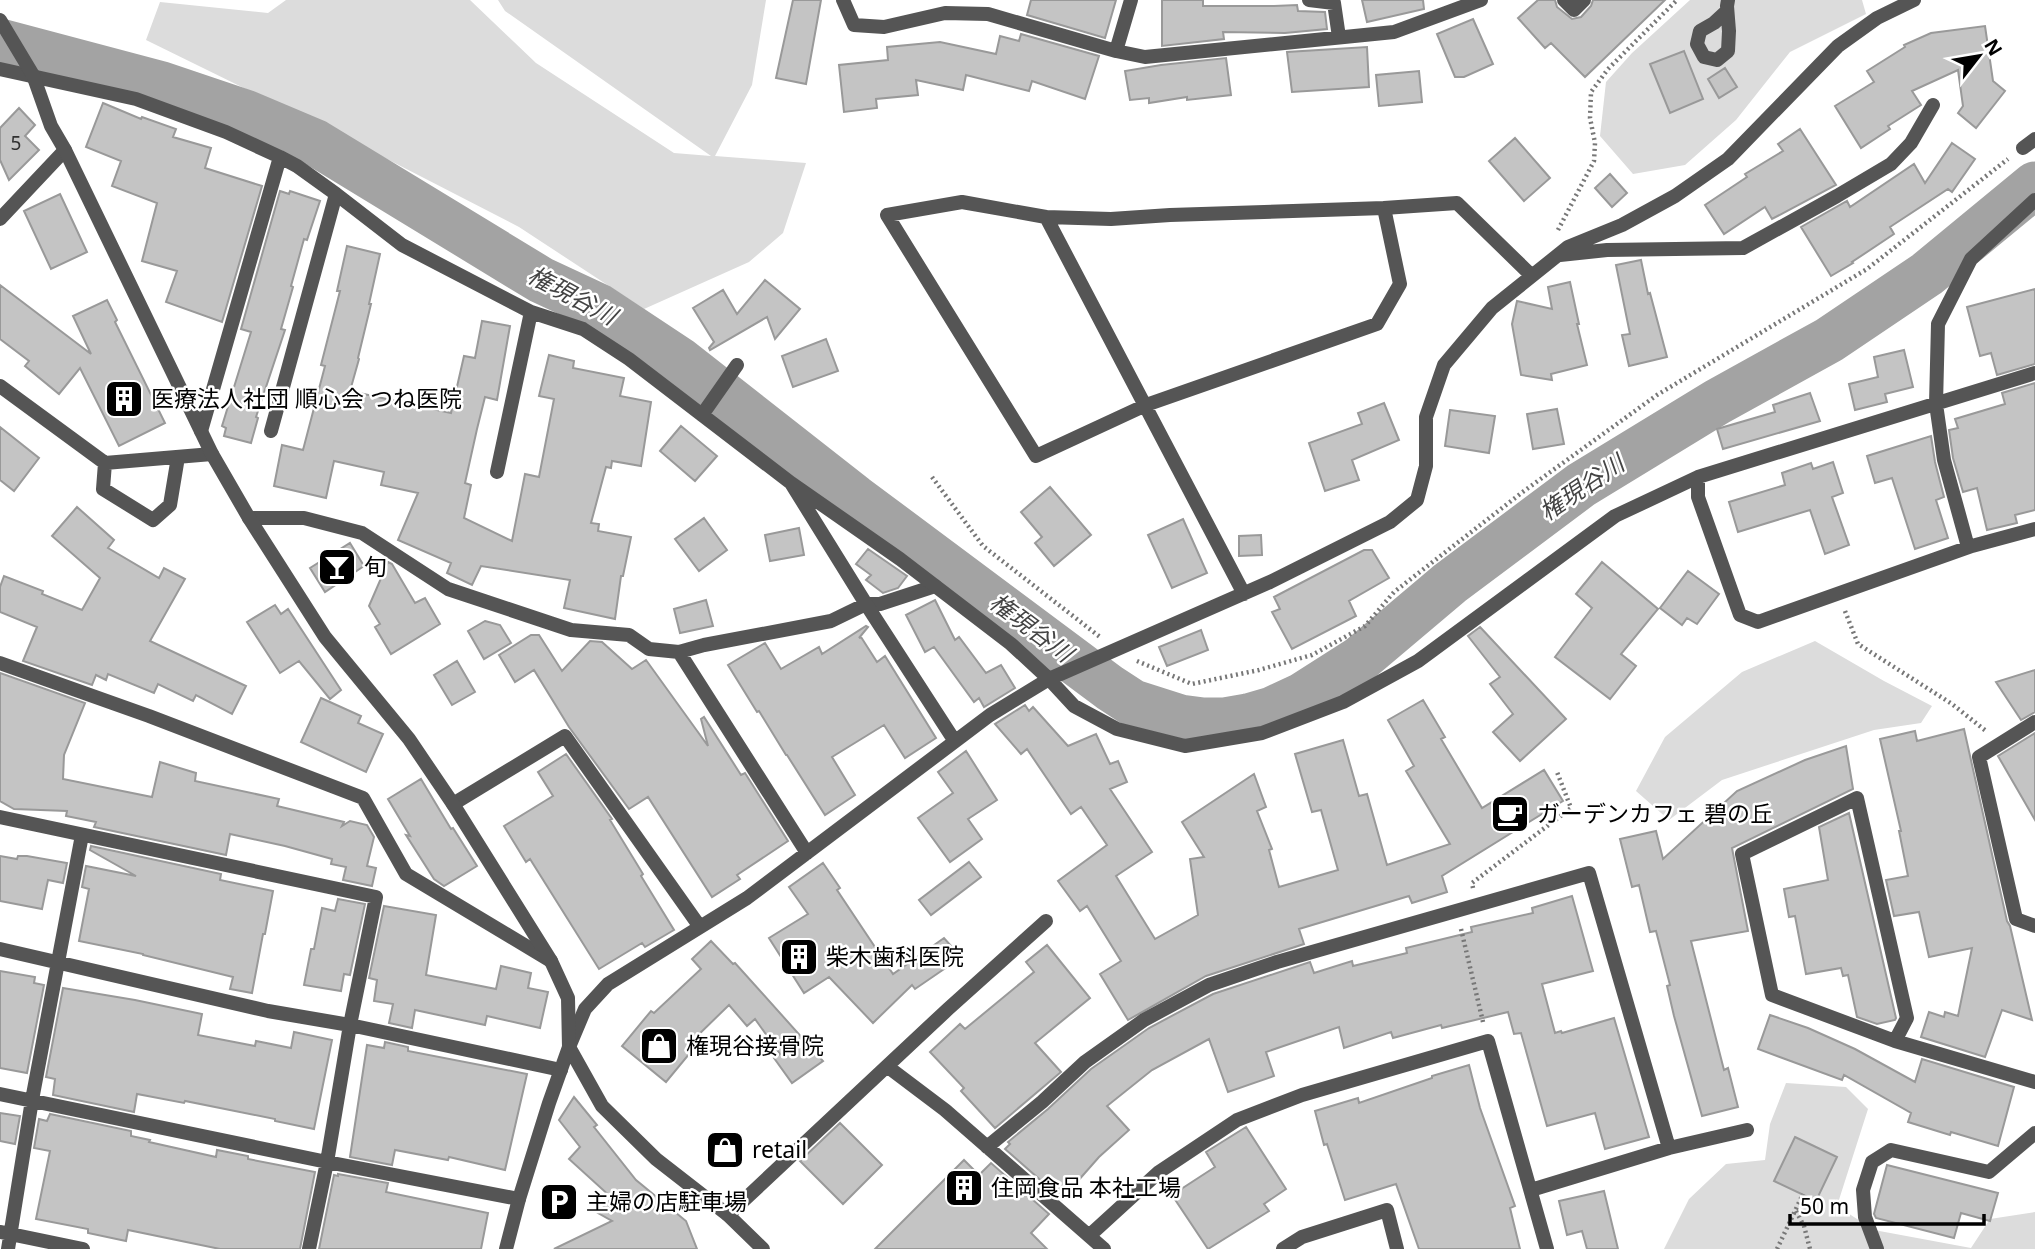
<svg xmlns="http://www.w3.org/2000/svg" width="2035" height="1249" font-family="'Noto Sans','Noto Sans JP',sans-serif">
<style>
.green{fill:#dcdcdc}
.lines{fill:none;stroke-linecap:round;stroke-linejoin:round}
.river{stroke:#a3a3a3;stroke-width:47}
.building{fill:#c4c4c4;stroke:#999;stroke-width:2}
.path{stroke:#777;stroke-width:4.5;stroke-dasharray:2 3.5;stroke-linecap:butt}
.service{stroke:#555;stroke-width:14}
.minor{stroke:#555;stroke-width:14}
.tertiary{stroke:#555;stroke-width:14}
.labels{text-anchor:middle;stroke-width:5;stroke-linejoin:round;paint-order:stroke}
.number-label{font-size:19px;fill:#313131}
.poi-label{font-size:23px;fill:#000;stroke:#fff;text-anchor:start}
.water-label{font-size:24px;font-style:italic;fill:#444;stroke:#fff}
</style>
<rect width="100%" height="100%" fill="#fff"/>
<path class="green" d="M286,0H470L536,63L674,153L711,156L505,11L498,0H766L752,85L715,156L806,163L783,233L749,262L644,309L519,227L350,140L146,40L160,2L268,13Z
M1690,0H1862L1866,14L1790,52L1736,120L1685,165L1633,174L1600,136L1606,82L1632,53Z
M1815,641L1884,681L1932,706L1921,723L1874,730L1722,780L1669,820L1636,791L1665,737L1742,672Z
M1786,1083L1846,1087L1868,1109L1837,1206L1874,1230L1971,1248L1990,1219L2035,1212V1249H1664L1689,1199L1726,1164L1765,1160L1770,1124Z"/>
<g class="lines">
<path class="river" d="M0,42L162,85L245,113L316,143L541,280L599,307L679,360L855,498L1110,688L1133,703L1180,718L1203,721H1225L1248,717L1272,710L1302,696L1360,659L1450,583L1581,485L1717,402L1829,340L1927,274L2035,185"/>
</g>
<path class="building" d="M793,0H821L806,84L776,78Z
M1031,0H1116L1105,38L1027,15Z
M1162,0H1203V6H1274L1297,5L1298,11L1325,12L1327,29L1285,33L1223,32L1224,39L1162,46Z
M1362,0H1423L1424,9L1367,22Z
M1538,0H1555L1557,7L1572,19L1581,17L1591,6L1593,0H1665L1585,77L1551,43L1545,48L1518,18Z
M1473,19L1493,64L1464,77H1455L1437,34Z
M1985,26L1993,81L2005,91L1976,128L1958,113L1963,106L1958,70L1912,91L1921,105L1888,126L1890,129L1861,148L1835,106L1874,82L1867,71L1905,47L1904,45L1931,33Z
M1021,34L1099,56L1085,99L1032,81L1029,91L966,75L963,90L916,80L918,95L876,99L877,108L844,112L839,65L888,60L887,47L940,42L996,54L1000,36L1019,41Z
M1367,47L1369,87L1292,92L1287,52Z
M1684,51L1703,99L1670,113L1650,64Z
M1226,58L1231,95L1187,100V97L1149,103V98L1130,100L1125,71L1161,65Z
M1725,68L1737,87L1719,98L1708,79Z
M1419,71L1422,102L1379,106L1376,75Z
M103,103L141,119L142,117L176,129L173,137L211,148L205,168L262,186L222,322L166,302L177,271L142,261L157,203L112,186L121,161L86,147Z
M19,108L35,125L25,136L39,150L9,180L0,160V128Z
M1800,129L1836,185L1772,219L1765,207L1724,234L1705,205L1747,177L1745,174L1783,151L1778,144Z
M1515,138L1550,178L1524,201L1489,161Z
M1952,143L1975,159L1952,192L1948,189L1890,227L1894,234L1852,262L1853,263L1831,276L1801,227L1847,201L1850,207L1914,164L1925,183Z
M1610,174L1627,193L1612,207L1595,188Z
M280,191L289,194L290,191L320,201L307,240L304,239L291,286L293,287L281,329L285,330L256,417L258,418L251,443L224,436L226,428L222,426L251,332L241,329Z
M60,194L87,252L51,269L24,211Z
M347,246L380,254L369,304H371L358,358L359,359L350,391L451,413L464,356L475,358L482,321L510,326L497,400L485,397L477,429L465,483L471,485L464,518L512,541L525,474L539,477L554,399L539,396L549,355L574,361L573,368L624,378L620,396L651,402L641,466L612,461L611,468L606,467L591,523L599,524L598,531L631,537L623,576H621L615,619L564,608L570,580L481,566L472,585L447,573L451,563L398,540L418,493L381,485L384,472L334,461L326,498L274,486L282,445L303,450L325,366L321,365L340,291H337Z
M1641,260L1648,294L1650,293L1667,357L1629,366L1622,335L1630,334L1616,265Z
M765,280L800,309L775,339L767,317L710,350L709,348L714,342L693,308L723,290L737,314Z
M1570,282L1579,324H1577L1587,365L1551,374L1552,380L1521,375L1512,324L1517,301L1552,309L1548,287Z
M0,285L91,354L73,316L107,300L117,320L115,322L165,423L119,446L80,368L59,394L25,366L29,361L0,339Z
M2035,289V364L1997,375L1991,353L1980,356L1967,307Z
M826,339L838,371L793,387L782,356Z
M1904,350L1913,387L1885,394L1887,402L1855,410L1849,384L1878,377L1874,357Z
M2035,383V510L2015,515L2017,523L1987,530L1977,488L1963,492L1953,458L1949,430L1958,428L1955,419L2005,404L2002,393Z
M1810,393L1820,421L1723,449L1717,429L1775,412L1773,405Z
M1384,403L1399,440L1352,460L1359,480L1325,491L1309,443L1362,424L1358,413Z
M1557,409L1564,444L1533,449L1527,414Z
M1450,410L1495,416L1489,453L1445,446Z
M681,426L717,456L695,481L660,451Z
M0,427L39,458L14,491L0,480Z
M1931,436L1935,462L1944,497L1936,500L1948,538L1915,549L1892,478L1875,483L1867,456Z
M1833,462L1843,493L1832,497L1849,545L1825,554L1810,510L1738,532L1729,502L1785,485L1782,473L1811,463L1813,469Z
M1050,487L1091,535L1054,566L1035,543L1042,537L1021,512Z
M77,507L114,540L108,548L159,578L164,568L185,579L150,641L246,686L232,714L196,695L193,701L158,684L154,693L108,674L106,680L96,675L92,685L23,661L37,627L0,612V587L4,576L43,591L42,594L82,610L100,578L52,536Z
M704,518L727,550L699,571L675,539Z
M1183,519L1207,573L1172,588L1148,535Z
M799,528L804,555L770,561L765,535Z
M1261,535L1262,555L1239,556V536Z
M350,543L364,566L325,592L310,568Z
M868,549L907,576L898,588L883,593L866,580L871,575L856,564Z
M1364,550H1372L1389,578L1349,601L1356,616L1292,649L1272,612L1280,609L1274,597Z
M388,562L392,564L415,603L425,598L440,624L391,654L375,627L380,624L369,606Z
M1602,562L1658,609L1621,654L1636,666L1610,699L1555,657L1592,608L1576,594Z
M1688,571L1719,594L1697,624L1687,618L1682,625L1660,608Z
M706,600L713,626L680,633L674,609Z
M935,600L955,640L959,637L986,673L1001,665L1015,688L984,707L979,698L974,702L934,647L925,652L906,615Z
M275,605L281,614L288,609L341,690L330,699L299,661L280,673L247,622Z
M485,621L500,625L511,643L484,659L468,631Z
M866,626L868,627L859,638L861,637L877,662L885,656L936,738L905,758L884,725L832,757L855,795L825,815L787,755H786L759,711L757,712L728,665L765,643L781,669L819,647L822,654Z
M1480,627L1566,719L1520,761L1493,732L1513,714L1490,684L1500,677L1468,636Z
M1201,630L1208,650L1167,666L1159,647Z
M531,635H539L562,671L590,641L602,642L632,669L646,660L708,746L701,719L704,717L741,775L745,773L788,841L737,875L740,879L712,897L648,797L629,809L569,727L534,670L515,682L499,655Z
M457,661L475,692L452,705L434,675Z
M2035,670V712L2021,720L1996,682Z
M0,673L85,703L64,755L63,779L152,797L160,762L196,773L195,781L279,799L277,806L344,822L342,826L350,821L367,825L374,837L367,866L376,868L372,886L343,880L346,867L331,864L332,859L285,846L230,834L226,855L94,827L96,822L66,816L67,811L14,809L0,801Z
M321,698L361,716L358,723L383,734L366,772L301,742Z
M1423,700L1445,737L1441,739L1482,808L1544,770L1563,801L1442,876L1447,892L1412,903L1409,896L1299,929L1304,944L1206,976L1128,1020L1100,974L1121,961L1087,906L1080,911L1058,881L1107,845L1081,807L1071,814L1027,749L1021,754L995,724L1025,705L1029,711L1033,707L1068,746L1096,734L1110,764L1118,761L1127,782L1110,789L1152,852L1116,876L1155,939L1198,915L1190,859L1204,857L1182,822L1254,774L1266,807L1257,811L1272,849L1269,850L1279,887L1338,870L1321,810L1312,812L1295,754L1343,740L1359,796L1367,794L1387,865L1450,844L1406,771L1414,766L1388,720Z
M1964,729L2007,921L2010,926L2032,1020L2002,1010L1985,1057L1921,1037L1929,1012L1944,1017L1945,1012L1958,1016L1972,948L1929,957L1919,912L1894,916L1886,880L1908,876L1899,831H1901L1880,739L1915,731L1917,741Z
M2035,733V820L1998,756Z
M1846,746L1853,789L1732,848L1748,931L1691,941L1724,1070L1728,1068L1738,1107L1702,1116L1674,1016L1667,986L1670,985L1656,931L1650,932L1639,885L1632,887L1620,839L1656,831L1663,859L1737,791L1805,760Z
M966,751L997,800L968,819L982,839L950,862L918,818L953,793L938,772Z
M566,754L612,819L610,820L643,874L641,876L674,930L645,947L642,943L599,969L530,859L526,862L504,826L553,796L538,772Z
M421,779L451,829L453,828L477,866L444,886L434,879L406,835L410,836L388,799Z
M1849,813L1896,1018L1895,1020L1877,1024L1857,1017L1848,975L1843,976L1841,968L1806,974L1795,916L1789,917L1784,889L1828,880L1819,827Z
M91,846L221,874L220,880L273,891L265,934H263L252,993L230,989L233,977L143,955V954L79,941L89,889L82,887L86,866L136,876L90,850Z
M0,856L17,859L18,856H27L67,863L63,883L48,880L42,909L0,901Z
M969,862L981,877L931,915L919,900Z
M823,863L840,888L837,890L893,974L944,938L952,947L941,958L947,967L915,989L912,985L873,1023L829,977L804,993L769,938L808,914L789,887Z
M1572,896L1593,971L1542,984L1555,1033L1561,1031L1562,1033L1614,1018L1649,1137L1605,1149L1595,1113L1547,1126L1521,1033L1514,1034L1508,1012L1442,1028L1441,1025L1393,1038L1391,1032L1344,1048L1339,1027L1266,1052L1274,1076L1228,1092L1209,1039L1152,1070L1107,1106L1129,1130L1099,1157L1062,1199L1005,1149L1010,1144L1008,1142L1048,1109L1091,1069L1149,1028L1213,994L1310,962L1314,973L1352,961L1353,966L1407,953L1406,948L1472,932L1471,927L1533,913L1532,908Z
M338,899L365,904L350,975L344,974L341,991L304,985L311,949H314L322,908L335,911Z
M384,906L436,915L426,975L496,989L501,966L531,973L528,988L548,992L540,1028L487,1016L485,1025L415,1010L412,1028L389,1023L393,1004L374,1001L377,980L369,978Z
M711,941L733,964L735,963L823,1061L792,1083L774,1058L780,1054L755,1019L747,1026L729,1005L690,1043L695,1047L666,1082L622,1046L651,1011L654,1013L701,969L692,959Z
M1047,945L1090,998L1035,1043L1061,1072L995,1128L961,1091L964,1088L930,1052L960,1024L965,1029L1034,972L1026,962Z
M0,971L35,977L34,983L44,985L27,1073L0,1068Z
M63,988L135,1000L202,1014L198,1035L255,1046L256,1041L291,1048L294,1032L332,1040L314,1129L275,1121V1119L185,1101L184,1103L137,1094L134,1112L53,1095L55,1079L46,1077Z
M1770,1015L1808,1028L1855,1049L1915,1082L1922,1059L2014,1087L1998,1146L1951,1132L1950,1135L1908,1122L1911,1113L1844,1075L1842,1080L1758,1049Z
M385,1042L408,1047V1051L527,1074L505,1170L449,1157L448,1160L395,1150L392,1165L350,1157L367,1045L384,1048Z
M1469,1065L1480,1108L1515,1206L1510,1208L1520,1249H1419L1396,1184L1345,1200L1327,1144L1324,1145L1315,1111L1358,1098L1359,1103L1432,1078V1076Z
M574,1097L597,1125L594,1127L636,1180L686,1221L697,1249H554L612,1221L598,1213L612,1198L569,1159L580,1147L559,1120Z
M0,1113L20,1116L15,1144L0,1141Z
M50,1114L131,1131V1136L150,1140L149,1142L216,1157L217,1150L248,1156V1159L315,1172L300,1249H220L128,1230L126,1241L88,1233V1229L36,1219L50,1151L34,1148L39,1119L47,1121Z
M840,1123L882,1165L843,1204L800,1161Z
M1246,1127L1286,1189L1264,1204L1269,1211L1208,1249L1172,1195L1215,1167L1206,1152Z
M1795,1137L1837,1157L1816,1201L1774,1181Z
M964,1160L979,1175L991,1163L1049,1214L1031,1233L1047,1249H875Z
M1887,1165L1998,1193L1990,1221L1961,1213L1954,1238L1876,1218L1874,1214Z
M338,1174L388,1183L386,1192L488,1213L481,1249H319L334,1175L338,1176Z
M1604,1191L1618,1249H1587L1582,1231L1567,1235L1559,1201Z"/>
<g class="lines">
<path class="path" d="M1558,230L1594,161L1595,143L1590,118L1591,92L1608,69L1677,0
M932,477L983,546L1100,637
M1845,611L1858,644L1952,704L1986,731
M1137,661L1192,684L1259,670L1312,655L1365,626L1394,592L1524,491L1657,395L1867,269L2008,159
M1473,888L1472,883L1571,808L1557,772
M1461,929L1483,1022
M1796,1211L1804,1226L1810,1249
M1777,1249L1803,1194"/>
<path class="service" d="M1727,11L1714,23L1700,31L1697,44L1704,57L1717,60L1728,51L1729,31L1727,6L1728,0
M866,604H880L935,586"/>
<path class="minor" d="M843,0L854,25L884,27L945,13L988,14L1116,51L1145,57L1394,32L1481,0
M1309,0L1334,3L1339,37
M1564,0L1574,10L1584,0
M1116,51L1131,0
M0,69L136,99L226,132L280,157L297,166L336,194L402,245L531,312L583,329L629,359L791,483L866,604L954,740
M2023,148L2035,139
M1384,208L1457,203L1531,275
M1046,217L1111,219L1170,215L1384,208L1400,284L1377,324L1146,405L1036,456L887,215L962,202L1046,217L1244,594
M0,219L65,150
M1560,255L1607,250L1743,248L1837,196L1891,164L1911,143L1933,105
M0,386L105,463L212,454
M702,415L737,365
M201,431L280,157
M271,431L336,194
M105,463L103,489L153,520L170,505L178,457
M497,472L531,312
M1698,477V497L1740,615L1758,622L1972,546L2035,529
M791,483L900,559L1011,644L1049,679L1074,706L1117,729L1185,746L1262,733L1343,702L1418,661L1615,516L1698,477L2035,373
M249,518H304L362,533L448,589L571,630L629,635L649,649L679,652L704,645L831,621L866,604
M1968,547L1944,460L1936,404L1938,324L1971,259L2035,200
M679,652L807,853
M0,663L149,716L363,798L406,874L551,961
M2035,722L1979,757L2016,919L2035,926
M453,804L565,736L700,927
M0,817L376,897L350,1025L327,1162L309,1249
M0,949L268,1011L350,1025L561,1070
M1895,1041L1772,995L1742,854L1857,798L1907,1018L1895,1041L2035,1082
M569,1047L585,1009L608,984L747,898L990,715L1049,679L1270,582L1390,522L1417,500L1426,466V417L1444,365L1492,308L1568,247L1622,225L1675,196L1728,159L1838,46L1877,18L1914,0
M888,1067L945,1110L1104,1249
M0,1094L327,1162L519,1199
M987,1147L1042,1102L1085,1062L1144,1020L1209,985L1277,962L1589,873L1669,1148L1531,1190
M1669,1148L1747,1130
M728,1215L948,1009L1046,921
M1,1232L83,1249
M1090,1235L1159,1172L1237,1120L1302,1095L1488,1041L1547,1249
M8,1249L32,1100L82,835
M1283,1249L1302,1237L1387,1210L1397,1249
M1877,1249L1865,1217L1863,1190L1872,1162L1891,1150L1989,1172L2035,1133"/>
<path class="tertiary" d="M0,20L33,75L51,126L65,150L212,454L249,518L325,637L409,739L453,804L551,961L568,998L569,1047L549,1103L519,1199L506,1249
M569,1047L602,1106L656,1159L728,1215L763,1249"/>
</g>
<defs>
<symbol id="building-square" viewBox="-11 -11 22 22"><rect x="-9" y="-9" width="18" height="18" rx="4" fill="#000" stroke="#fff"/><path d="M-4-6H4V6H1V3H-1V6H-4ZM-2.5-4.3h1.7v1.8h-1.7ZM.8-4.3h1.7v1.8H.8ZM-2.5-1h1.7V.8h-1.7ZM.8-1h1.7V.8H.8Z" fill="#fff"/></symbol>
<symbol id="bar-square" viewBox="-11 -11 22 22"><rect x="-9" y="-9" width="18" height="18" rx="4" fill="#000" stroke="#fff"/><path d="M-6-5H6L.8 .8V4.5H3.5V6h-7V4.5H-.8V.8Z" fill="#fff"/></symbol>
<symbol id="cafe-square" viewBox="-11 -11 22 22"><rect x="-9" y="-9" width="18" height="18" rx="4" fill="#000" stroke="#fff"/><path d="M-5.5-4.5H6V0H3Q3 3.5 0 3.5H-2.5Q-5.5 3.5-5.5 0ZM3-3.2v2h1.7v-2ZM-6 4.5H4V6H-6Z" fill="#fff"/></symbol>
<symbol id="shop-square" viewBox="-11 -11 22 22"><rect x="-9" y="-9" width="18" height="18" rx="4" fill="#000" stroke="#fff"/><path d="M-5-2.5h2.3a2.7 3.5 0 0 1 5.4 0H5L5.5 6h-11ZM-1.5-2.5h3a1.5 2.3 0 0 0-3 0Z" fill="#fff"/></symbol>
<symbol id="parking-square" viewBox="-11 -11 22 22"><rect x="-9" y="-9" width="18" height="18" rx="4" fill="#000" stroke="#fff"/><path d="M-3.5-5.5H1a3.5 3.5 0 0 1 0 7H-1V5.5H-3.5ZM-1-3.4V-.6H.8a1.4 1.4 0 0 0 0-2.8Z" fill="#fff"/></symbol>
</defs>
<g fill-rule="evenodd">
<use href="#building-square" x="102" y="377" width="44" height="44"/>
<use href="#bar-square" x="315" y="545" width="44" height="44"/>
<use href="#cafe-square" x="1488" y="792" width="44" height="44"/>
<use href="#building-square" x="777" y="935" width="44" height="44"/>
<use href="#shop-square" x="637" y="1024" width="44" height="44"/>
<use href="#shop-square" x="703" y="1128" width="44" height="44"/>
<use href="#building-square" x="942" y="1166" width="44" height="44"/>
<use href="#parking-square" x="537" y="1180" width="44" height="44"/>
</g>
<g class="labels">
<g class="number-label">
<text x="16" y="150">5</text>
</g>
<g class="poi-label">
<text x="151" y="407">医療法人社団 順心会 つね医院</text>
<text x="364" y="575">旬</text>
<text x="1537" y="822">ガーデンカフェ 碧の丘</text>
<text x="826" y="965">柴木歯科医院</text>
<text x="686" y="1054">権現谷接骨院</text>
<text x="752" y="1158">retail</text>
<text x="991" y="1196">住岡食品 本社工場</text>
<text x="586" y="1210">主婦の店駐車場</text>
</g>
<g class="water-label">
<text transform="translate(572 296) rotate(28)" y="8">権現谷川</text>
<text transform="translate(1582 488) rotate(-34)" y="8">権現谷川</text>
<text transform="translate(1031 628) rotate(37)" y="8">権現谷川</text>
</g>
</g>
<g transform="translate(1979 56) rotate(59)" stroke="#ffffff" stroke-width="5" paint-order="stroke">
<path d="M0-5L12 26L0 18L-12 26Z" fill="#000000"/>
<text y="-10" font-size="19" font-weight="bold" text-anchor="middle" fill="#000000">N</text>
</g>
<path d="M1790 1214v10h194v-10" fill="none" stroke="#000000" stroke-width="3.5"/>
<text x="1800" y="1214" font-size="21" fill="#000000" stroke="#ffffff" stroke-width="5" paint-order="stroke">50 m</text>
</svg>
